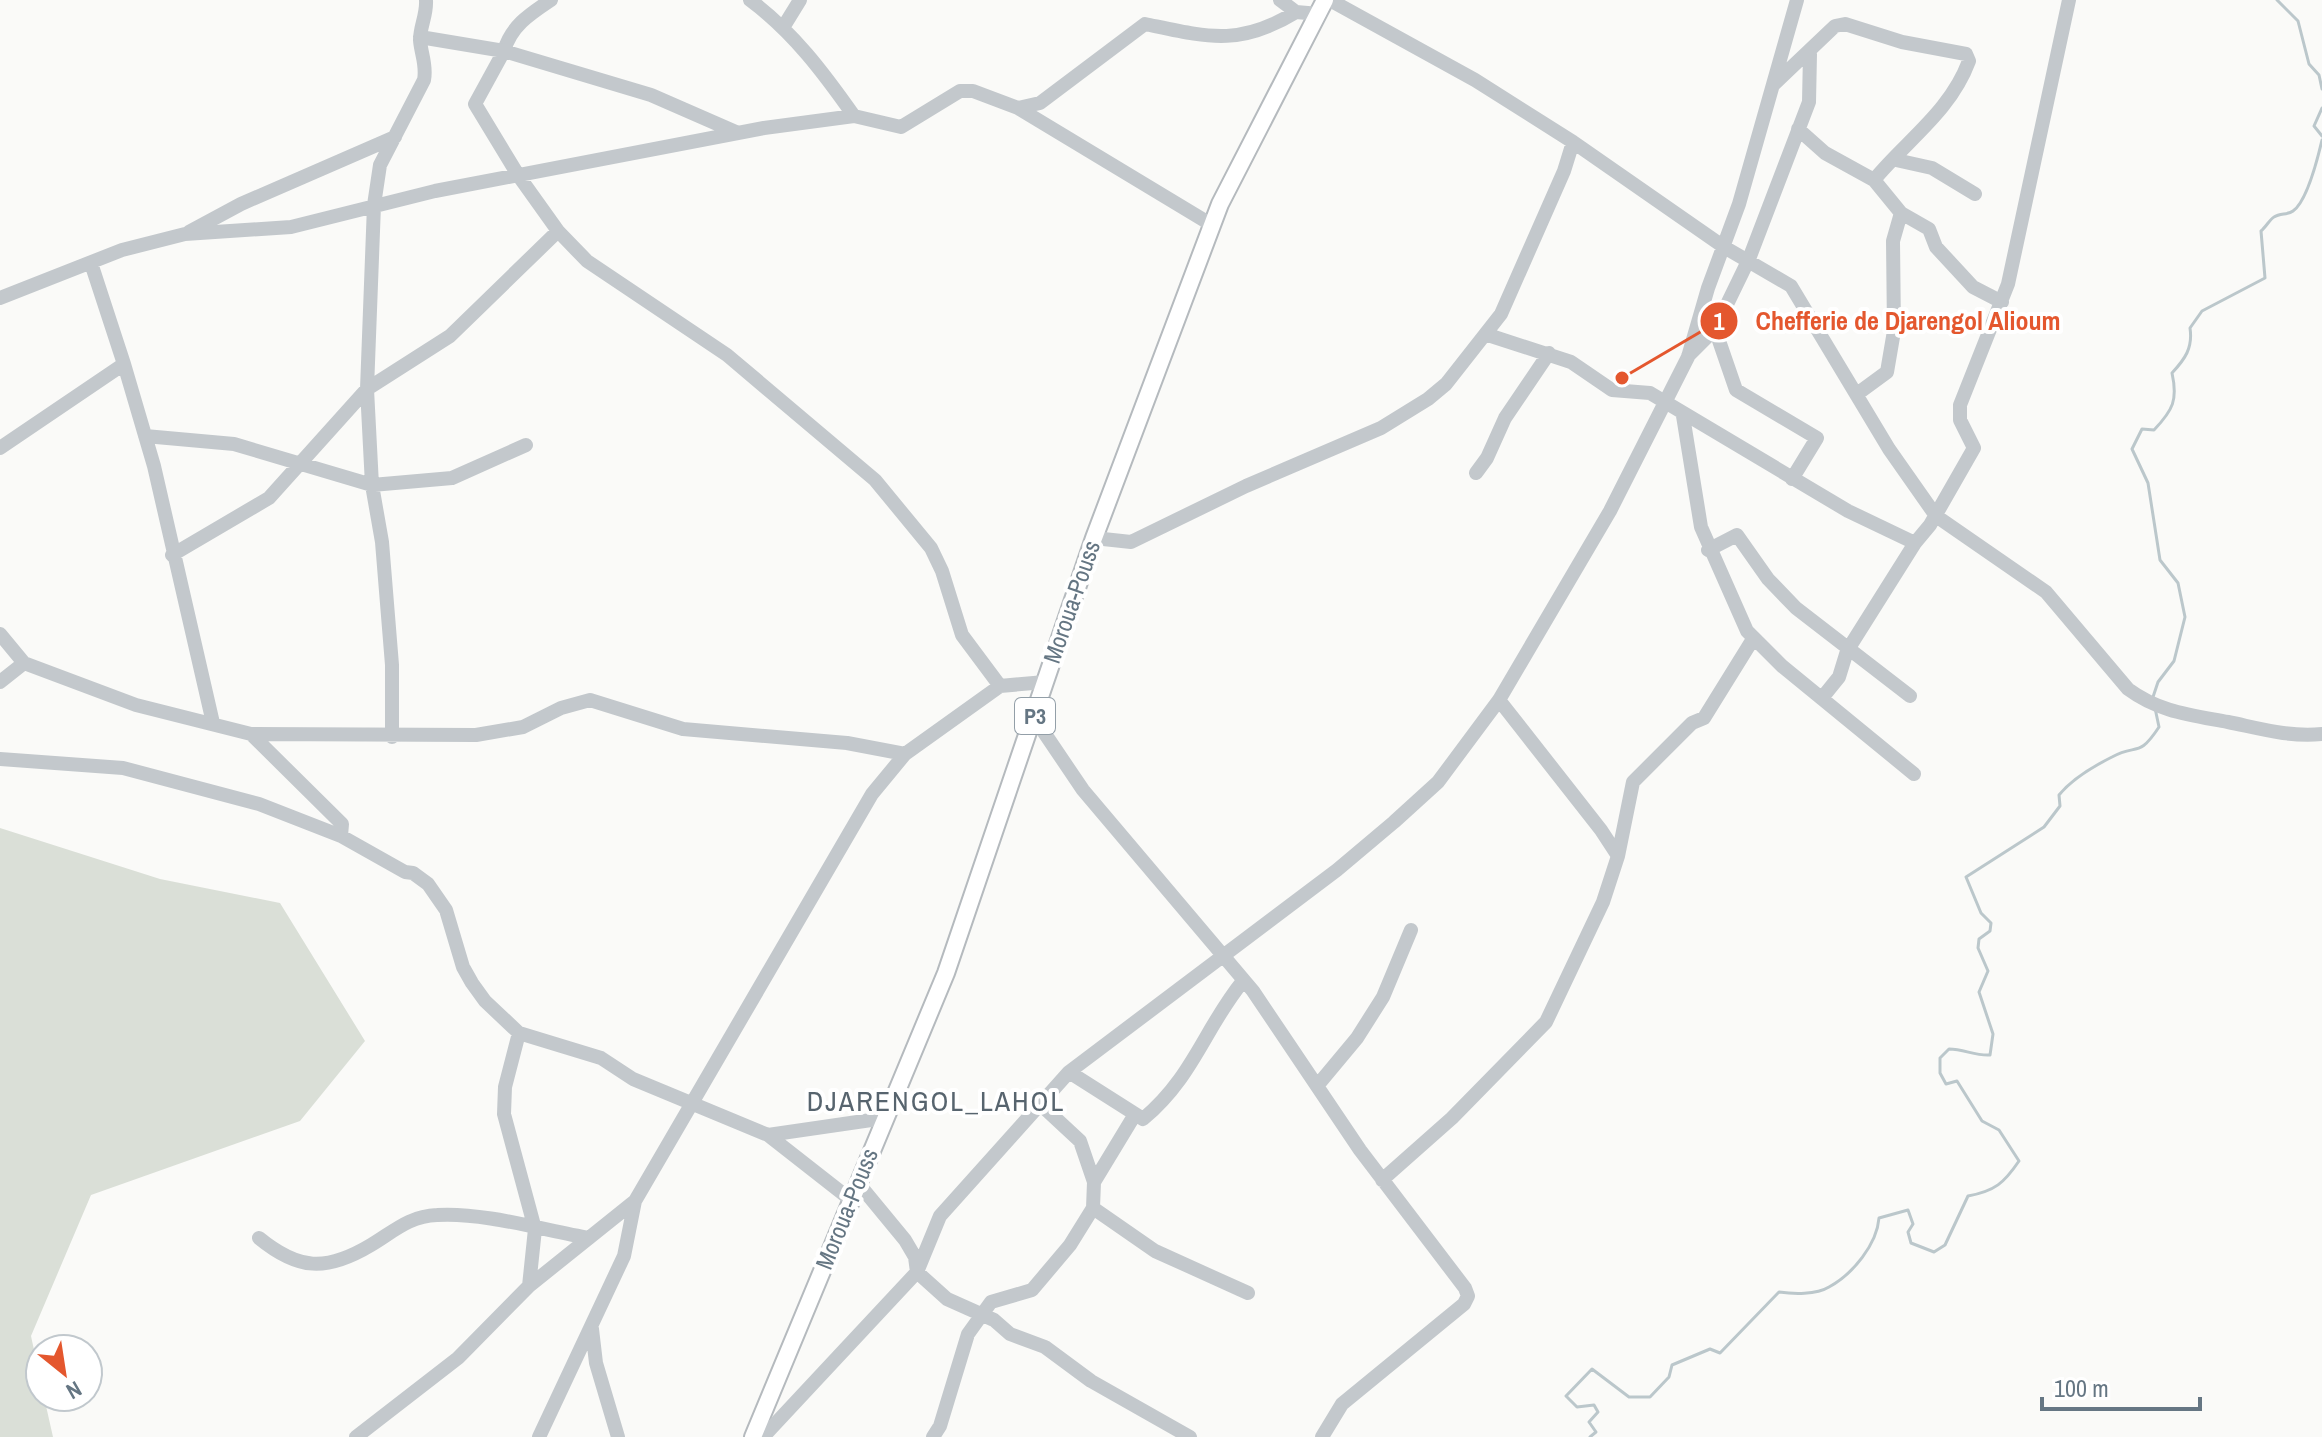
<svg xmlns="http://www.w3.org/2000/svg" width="2322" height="1437" font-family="'Archivo Narrow',sans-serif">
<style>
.green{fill:#dadfd7}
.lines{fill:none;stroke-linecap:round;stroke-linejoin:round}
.stream{stroke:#bbc7cb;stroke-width:3}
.major-casing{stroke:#b5babe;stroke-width:20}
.minor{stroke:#c3c8cc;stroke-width:14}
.major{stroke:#fff;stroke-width:16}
.labels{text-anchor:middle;stroke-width:8;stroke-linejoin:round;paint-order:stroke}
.shield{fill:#fff;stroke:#939fa8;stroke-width:2}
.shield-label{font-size:22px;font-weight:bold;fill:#657683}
.street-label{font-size:24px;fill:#657683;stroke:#fff}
.quarter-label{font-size:28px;letter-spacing:2px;fill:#57646e;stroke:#fff}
.leader{fill:none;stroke:#e4572e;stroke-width:3}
.callout-dot{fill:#e4572e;stroke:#fff;stroke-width:3}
.mark-label{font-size:24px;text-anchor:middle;font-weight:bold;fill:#fff}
.callout-label{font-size:26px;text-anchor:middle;font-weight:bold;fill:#e4572e;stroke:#fff;stroke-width:8;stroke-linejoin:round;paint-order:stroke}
</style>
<rect width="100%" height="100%" fill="#fafaf8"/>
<path class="green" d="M0,828L160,879L280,903L365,1041L300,1121L91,1195L31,1336L40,1378V1397H44L53,1437H0Z"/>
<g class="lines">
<path class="stream" d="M2277,0L2298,21L2309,64L2319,75L2322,89
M2322,108L2314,126L2322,136
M2153,697L2158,682L2174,661L2185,617L2178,583L2160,560L2148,483L2132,449L2142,429L2154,430C2173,410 2178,400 2172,373C2185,359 2193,348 2190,328L2202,311L2265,278L2261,231C2266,227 2270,219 2274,217C2280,213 2288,215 2293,211C2307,201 2318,157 2322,140
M1590,1437L1596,1432L1589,1422L1598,1412L1594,1405L1577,1407L1566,1396L1592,1369L1629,1397H1650L1669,1377L1672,1365L1710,1349L1720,1353L1779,1292C1793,1294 1816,1295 1829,1287C1853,1274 1877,1244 1879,1218L1908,1210L1913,1224L1908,1232L1911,1243L1934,1252L1945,1245L1968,1196C1995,1191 2004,1183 2019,1161L1999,1130L1982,1121L1957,1081L1946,1084L1940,1073V1058L1949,1049C1964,1049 1975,1056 1990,1055L1993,1034L1979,992L1988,971L1978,948L1979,939L1990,931L1991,923L1981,913L1966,877L2044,827L2060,806L2059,795C2072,779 2094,766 2112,757C2137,743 2138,759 2159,727L2155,708"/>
<defs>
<path id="major" d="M753,1437L946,973L1094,538L1220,204L1325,0"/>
</defs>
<use href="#major" class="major-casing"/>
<path class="minor" d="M750,0C793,32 823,72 854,116
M1280,0L1296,12L1319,14
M1330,0L1475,80L1573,142L1724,247L1791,286L1889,449L1936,516L2046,592L2128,689C2159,712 2191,715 2228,722C2262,729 2288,737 2322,734
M784,26L800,0
M420,37L504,51C511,26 530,14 551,0
M1773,85L1835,26L1845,24L1902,42L1966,54L1969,61C1950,112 1907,140 1874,180
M1018,108L1212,225
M1798,129L1825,153L1874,180L1901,213L1893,241L1894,331L1887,372L1857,394
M738,133L651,95L504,51L475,104L518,175L558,231L587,261L727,355L875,480L931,548L942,571L962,635L1000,686
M1896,160L1932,168L1975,194
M1901,213L1929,229L1936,247L1973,287L2002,302
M189,232L241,204L395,137
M0,298L122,250L185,234L291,227L435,191L764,128L854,116L901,127L960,91H973L1018,108L1040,103L1145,24C1207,37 1239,47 1296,12
M1715,329L1736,390L1817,438L1792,479
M1488,335L1571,362L1612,390L1650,393L1848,511L1915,543
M1688,356L1715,329L1749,259L1809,102L1810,54
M124,364L154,466L213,723
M1683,416L1701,527L1747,631L1782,666L1914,774
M145,436L234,444L372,485L452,478L526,445
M0,448L124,364L91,263
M1476,473L1487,458L1505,418L1549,353
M1094,538L1131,542L1246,486L1381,428L1428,399L1446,384L1501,314L1564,171L1573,142
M1708,550L1737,535L1768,579L1796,608L1910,696
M172,555L269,498L367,389L450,336L558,231
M0,634L24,663L136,705L251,734L476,735L523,727L561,708L590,700L683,729L847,743L905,754
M0,682L24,663
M1822,698L1839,677L1847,651L1915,543L1930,525L1974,448L1960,420V405L2008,284L2069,0
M1499,700L1601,830L1618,856
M1035,719L1083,790L1253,991L1360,1150L1465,1288L1468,1296L1464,1304L1342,1404L1322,1437
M251,734L342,824L341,836
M392,737V665L382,542L372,485L367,389L374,205L380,165L424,80C427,65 421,54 420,40C420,26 427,15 426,0
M0,759L123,768L259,804L341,836L405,872L413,873L428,884L446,910L463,967L472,983L485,1001L519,1033L601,1058L633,1079L768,1135L851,1200
M519,1033L505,1087L504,1114L535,1229L529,1286
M1069,1072L1143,1119C1194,1076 1204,1029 1243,981
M1317,1086L1357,1038L1383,997L1411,930
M1038,1102L1080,1141L1094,1182
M768,1135L885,1118
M1382,1180L1452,1118L1546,1022L1603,902L1618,856L1633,782L1692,723L1704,718L1753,639
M858,1183L905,1240L915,1257L917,1272L947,1299L994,1320L1010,1334L1045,1347L1091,1381L1190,1437
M1093,1208L1155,1251L1248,1293
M259,1238C298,1270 326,1272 371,1245C393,1232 409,1216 437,1215C483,1212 543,1230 589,1238
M592,1329L596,1363L618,1437
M356,1437L458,1358L529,1286L635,1201
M539,1437L624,1256L635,1201L872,794L905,754L1000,686L1045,682
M763,1437L917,1272L940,1216L1069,1072L1337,870L1394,822L1438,782L1499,700L1610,511L1688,357L1708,288L1739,204L1797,0
M933,1437L940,1426L968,1334L991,1302L1032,1290L1070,1245L1093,1208L1094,1182L1134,1116"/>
<use href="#major" class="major"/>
</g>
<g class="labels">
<rect class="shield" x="1015" y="698" width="40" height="36" rx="6"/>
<g class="shield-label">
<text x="1035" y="724">P3</text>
</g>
<g class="street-label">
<text transform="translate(1072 602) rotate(-71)" y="8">Moroua-Pouss</text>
<text transform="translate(847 1209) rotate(-68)" y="8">Moroua-Pouss</text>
</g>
<g class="quarter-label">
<text x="936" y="1111">DJARENGOL_LAHOL</text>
</g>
</g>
<path class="leader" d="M1622 378L1719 321"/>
<g class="callout-dot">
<circle cx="1622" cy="378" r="8"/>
<circle cx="1719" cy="321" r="20"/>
</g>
<g class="mark-label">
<text x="1719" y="330">1</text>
</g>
<g class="callout-label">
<text x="1908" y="330">Chefferie de Djarengol Alioum</text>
</g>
<g transform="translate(64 1373) rotate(150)"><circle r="38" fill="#ffffff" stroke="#c1c8cd" stroke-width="2"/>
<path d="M0-6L14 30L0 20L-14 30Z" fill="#e4572e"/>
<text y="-12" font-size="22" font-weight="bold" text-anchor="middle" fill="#657683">N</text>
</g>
<path d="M2042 1397v12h158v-12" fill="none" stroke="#657683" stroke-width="4"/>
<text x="2054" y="1397" font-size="24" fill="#657683" stroke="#ffffff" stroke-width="6" paint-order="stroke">100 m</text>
</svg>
